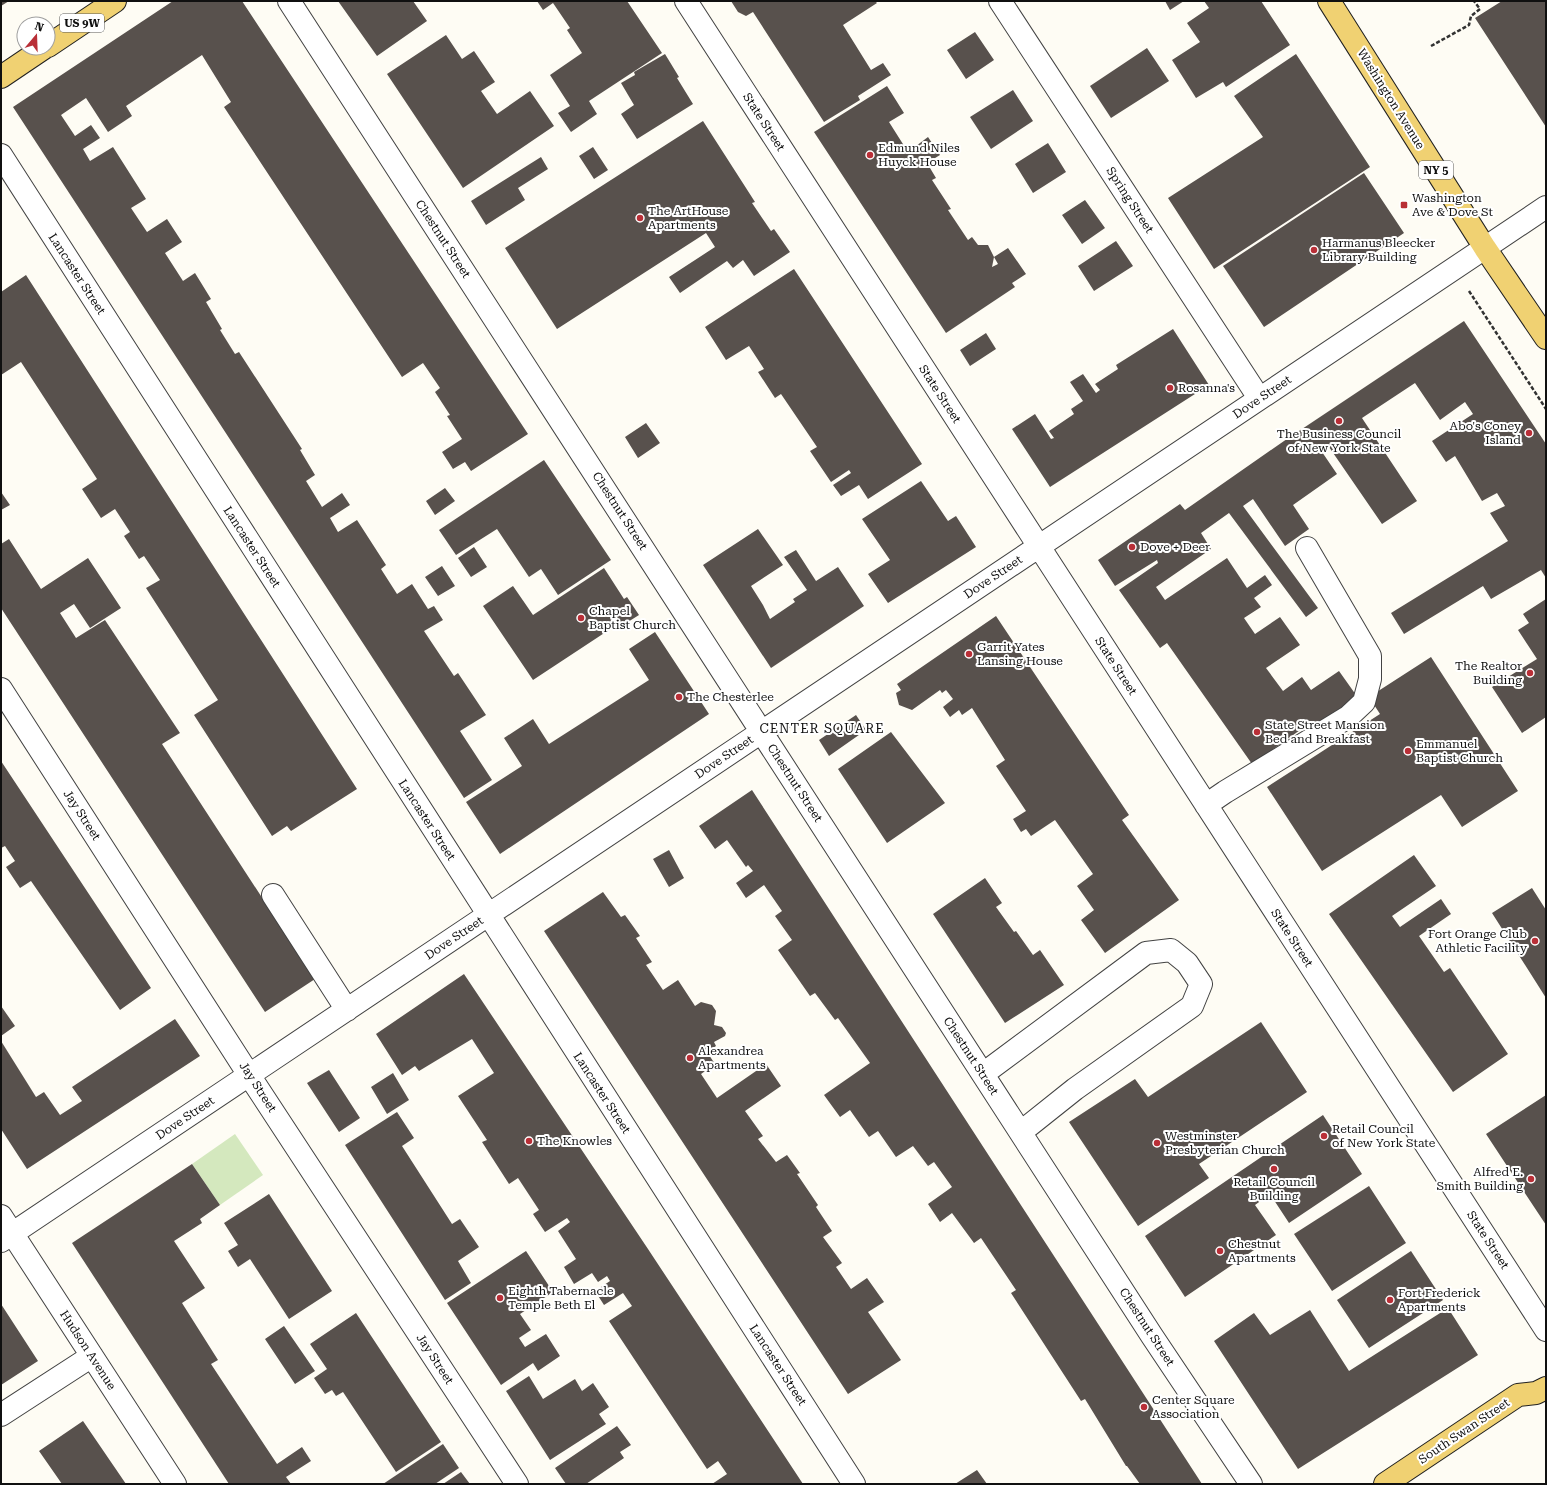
<svg xmlns="http://www.w3.org/2000/svg" width="1547" height="1485" font-family="'Roboto Serif',serif">
<style>
.green{fill:#d4e8be}
.building{fill:#58514d}
.lines{fill:none;stroke-linecap:round;stroke-linejoin:round}
.minor-casing{stroke:#434343;stroke-width:24}
.major-casing{stroke:#212121;stroke-width:24}
.path{stroke:#323232;stroke-width:2.5;stroke-dasharray:4 2;stroke-linecap:butt}
.minor{stroke:#fff;stroke-width:22}
.major{stroke:#f0d172;stroke-width:22}
.poi-dot{fill:#b92f37;stroke:#fff;stroke-width:1.5}
.labels{text-anchor:middle;stroke-width:4;stroke-linejoin:round;paint-order:stroke}
.shield{fill:#fff;stroke:#585858;stroke-width:1}
.shield-label{font-size:11px;font-weight:bold;fill:#101010}
.street-label{font-size:12px;fill:#101010;stroke:#fff}
.poi-label{font-size:12px;fill:#101010;stroke:#fff;text-anchor:start}
.neighbourhood-label{font-size:13px;letter-spacing:1px;fill:#101010;stroke:#fff}
</style>
<rect width="100%" height="100%" fill="#fefcf4"/>
<path class="green" d="M235,1134L263,1175L220,1205L192,1164Z"/>
<path class="building" d="M1,1H9L1,6Z
M173,1H242L528,434L471,471L465,462L453,469L442,452L462,439L447,416L450,415L435,392L440,388L423,363L402,377L224,107L231,102L202,55L126,106L132,116L108,132L86,98L61,115L75,136L91,125L100,138L83,149L90,161L113,147L146,199L131,208L147,232L167,219L182,242L165,253L183,281L195,273L211,299L206,302L222,329L220,330L235,354L239,352L302,449L300,450L315,475L306,481L322,507L342,493L350,505L330,518L338,532L357,520L386,565L381,569L397,594L412,584L428,609L434,606L443,620L424,631L454,676L458,673L486,715L460,731L492,780L464,798L13,107Z
M338,1H413L427,21L377,56Z
M537,1H627L662,53L589,101L597,114L571,132L558,113L570,106L550,75L582,53L567,30L570,28L553,3L543,10Z
M731,1H875L877,3L843,25L871,70L883,63L891,75L858,96L860,100L824,122L753,12L746,16L738,12Z
M1165,1H1184L1170,10Z
M1204,1H1261L1290,45L1226,87L1223,82L1196,98L1172,60L1200,42L1187,23L1209,8Z
M1502,1H1546V127L1475,18Z
M975,32L994,60L966,79L947,50Z
M446,35L462,59L474,51L495,82L481,91L497,114L530,91L554,126L463,188L387,74Z
M1147,48L1169,81L1111,118L1090,86Z
M665,54L679,77L677,78L693,104L637,139L621,114L634,105L621,83L635,75L634,72Z
M1296,54L1370,167L1214,269L1168,198L1263,137L1234,96Z
M887,86L904,113L889,122L908,152L928,137L940,155L927,163L936,178L932,180L951,209L948,210L968,240L972,237L978,245H988L994,257L992,267L998,264L994,257L1008,248L1026,274L1012,283L1015,287L946,333L814,132Z
M1013,90L1033,121L991,149L970,117Z
M703,121L755,202L752,203L771,231L774,229L790,252L754,276L743,260L733,268L727,261L680,293L669,277L715,247L706,233L557,329L505,248Z
M1048,143L1066,172L1033,193L1015,164Z
M593,147L608,170L594,179L579,156Z
M541,157L548,169L518,188L525,200L486,225L471,201Z
M1364,173L1404,233L1264,327L1223,266Z
M1085,200L1105,228L1082,244L1062,215Z
M1116,241L1133,266L1094,291L1078,266Z
M794,269L922,464L868,499L859,485L841,496L833,485L851,473L849,470L831,482L810,451L817,447L781,394L775,398L758,372L764,369L749,346L726,360L705,327Z
M26,275L357,789L291,831L287,826L272,836L194,715L218,700L146,588L160,580L144,556L139,559L124,536L130,532L115,509L101,518L82,489L97,479L21,362L1,375V292Z
M1464,321L1546,444V578L1541,570L1491,599L1483,586L1404,634L1391,613L1508,541L1490,513L1505,506L1497,493L1482,501L1455,456L1446,462L1432,441L1473,414L1465,402L1440,420L1415,383L1362,418L1417,501L1382,524L1329,447L1322,452L1337,474L1293,505L1309,529L1285,546L1253,499L1243,506L1318,608L1306,617L1229,513L1201,533L1211,549L1156,587L1165,600L1227,558L1247,588L1265,575L1272,585L1254,598L1261,607L1244,618L1255,634L1280,617L1300,645L1266,668L1283,691L1302,677L1311,690L1339,671L1361,702L1319,730L1313,721L1252,764L1167,643L1160,648L1119,590L1158,563L1157,560L1115,586L1098,560L1180,504L1185,510L1284,441Z
M1173,329L1209,385L1050,487L1012,429L1035,414L1051,439L1054,438L1049,431L1074,414L1071,409L1083,401L1070,382L1083,374L1096,393L1100,390L1095,384L1118,369L1116,365Z
M986,333L996,349L970,366L960,350Z
M646,423L660,443L638,458L625,437Z
M544,460L611,560L558,595L541,569L529,577L497,529L456,555L439,530Z
M921,481L948,521L956,516L976,547L888,603L868,574L890,560L862,519Z
M445,488L455,501L435,515L426,501Z
M1,492L10,505L1,510Z
M758,529L783,565L751,586L763,605L770,619L795,602L793,599L807,590L784,557L796,550L816,581L838,567L864,606L771,668L703,565Z
M9,539L41,589L88,558L121,608L90,628L74,604L60,613L76,638L105,620L180,733L162,744L315,979L265,1012L1,608V544Z
M474,547L487,567L471,577L458,558Z
M442,566L455,586L438,596L425,577Z
M604,568L624,599L627,597L639,615L623,625L621,622L533,680L483,606L513,586L533,615Z
M1546,599V717L1522,733L1492,687L1537,659L1518,630L1529,623L1523,614Z
M996,616L1129,815L1122,820L1179,900L1105,953L1081,920L1094,910L1077,886L1093,874L1055,820L1031,836L1026,829L1021,832L1013,819L1026,811L996,766L1005,760L972,708L962,715L959,710L950,717L943,707L953,699L946,690L942,693L940,690L912,710L899,705L896,693L901,690L897,684Z
M655,632L709,714L500,854L466,802L522,766L504,738L533,719L549,744L649,680L629,649Z
M1431,657L1518,791L1462,827L1441,795L1322,871L1267,787L1380,714L1369,697Z
M856,715L866,730L829,756L819,740Z
M891,732L945,803L887,843L838,769Z
M1,761L151,988L120,1010L31,881L20,888L6,867L15,861L5,846L1,848Z
M752,790L895,1011L1202,1484H1140L1127,1466H1126L1085,1399L1081,1401L1011,1293L1016,1290L981,1238L974,1243L952,1213L940,1222L928,1204L952,1187L934,1162L928,1166L913,1146L896,1157L878,1131L869,1137L850,1110L840,1117L824,1095L870,1063L838,1018L835,1020L815,993L810,996L778,950L792,940L775,916L782,911L764,885L746,898L736,883L753,871L748,865L746,867L727,840L715,849L699,826Z
M669,850L684,878L669,887L653,859Z
M1414,855L1436,886L1392,916L1400,927L1441,899L1451,914L1419,936L1444,972L1450,968L1508,1054L1453,1092L1329,914Z
M985,878L1002,903L996,907L1014,932L1016,931L1033,955L1040,950L1064,985L1005,1023L933,914Z
M1532,888L1546,910V998L1492,913Z
M603,892L621,917L625,915L640,936L636,938L652,962L646,965L663,990L678,980L695,1006L701,1002L712,1005L716,1011L714,1025L722,1027L726,1033L725,1036L714,1042L716,1046L707,1052L715,1064L701,1074L717,1098L766,1064L781,1086L745,1111L763,1136L758,1139L776,1162L787,1155L800,1173L797,1174L818,1205L816,1207L832,1231L823,1237L842,1263L836,1267L851,1289L867,1278L884,1302L868,1312L901,1360L848,1394L544,931Z
M464,974L648,1249L803,1484H712L727,1474L718,1461L707,1469L609,1321L632,1306L623,1293L604,1305L595,1291L610,1281L607,1276L598,1282L592,1273L574,1284L564,1267L576,1259L558,1231L570,1222L567,1218L545,1232L533,1214L539,1210L518,1178L509,1184L482,1142L487,1140L458,1096L494,1073L472,1039L419,1071L415,1066L402,1075L376,1034Z
M1,1006L15,1026L1,1036Z
M175,1019L200,1056L27,1169L1,1129V1041L36,1097L44,1092L60,1115L82,1101L72,1087Z
M1261,1022L1307,1092L1199,1164L1209,1178L1138,1226L1069,1122L1135,1079L1148,1097Z
M329,1070L360,1118L339,1132L307,1083Z
M393,1073L409,1100L387,1114L371,1087Z
M1546,1095V1225L1486,1134Z
M397,1112L414,1138L402,1146L452,1224L460,1219L479,1247L458,1261L471,1283L445,1300L345,1145Z
M1323,1115L1362,1174L1289,1223L1270,1194L1255,1205L1276,1235L1185,1297L1145,1236Z
M192,1164L220,1205L200,1219L202,1223L174,1241L205,1288L182,1303L218,1360L211,1364L277,1464L302,1447L311,1461L286,1477L291,1484H229L72,1243Z
M1369,1186L1406,1243L1332,1291L1294,1234Z
M269,1194L332,1291L289,1319L250,1259L238,1267L228,1251L238,1245L224,1223Z
M526,1251L553,1292L520,1314L531,1330L519,1338L525,1347L546,1334L560,1356L538,1371L533,1363L501,1385L447,1303Z
M1411,1251L1443,1300L1369,1348L1337,1300Z
M1,1304L38,1361L1,1385Z
M1448,1308L1478,1355L1298,1469L1214,1341L1254,1313L1270,1335L1310,1310L1349,1371Z
M356,1313L441,1442L396,1472L343,1392L336,1396L332,1390L325,1394L314,1378L327,1369L310,1344Z
M284,1326L315,1371L295,1384L265,1339Z
M529,1376L543,1399L575,1379L582,1391L593,1383L609,1407L599,1414L606,1424L550,1460L506,1391Z
M83,1421L98,1443L126,1484H62L39,1451Z
M617,1426L631,1445L620,1452L624,1458L586,1484H566L555,1468Z
M443,1444L459,1468L435,1484H383Z
M977,1470L987,1484H955Z
M461,1472L470,1484H443Z"/>
<g class="lines">
<defs>
<path id="minor" d="M289,1L1152,1336L1251,1484
M686,1L1546,1330
M1000,1L1259,398
M1,155L854,1484
M1,689L249,1075L517,1484
M1206,805L1225,792L1348,717L1364,702L1370,679V656L1307,548
M273,895L347,1010
M983,1074L1146,953L1171,950L1187,963L1201,984L1192,1006L1075,1089L1021,1132
M1,1216L175,1484
M1,1241L1546,207
M1,1415L92,1356"/>
<path id="major" d="M1329,1L1485,248L1546,338
M48,46L115,1
M1,77L44,48
M1385,1484L1518,1395L1536,1393L1546,1388"/>
</defs>
<use href="#minor" class="minor-casing"/>
<use href="#major" class="major-casing"/>
<path class="path" d="M1431,46L1469,25L1471,16L1480,9L1474,1
M1469,291L1546,409"/>
<use href="#minor" class="minor"/>
<use href="#major" class="major"/>
</g>
<g class="poi-dot">
<circle cx="870" cy="155" r="4"/>
<rect x="1400" y="201" width="8" height="8" rx="2"/>
<circle cx="640" cy="218" r="4"/>
<circle cx="1314" cy="250" r="4"/>
<circle cx="1170" cy="388" r="4"/>
<circle cx="1339" cy="421" r="4"/>
<circle cx="1529" cy="433" r="4"/>
<circle cx="1132" cy="547" r="4"/>
<circle cx="581" cy="618" r="4"/>
<circle cx="969" cy="654" r="4"/>
<circle cx="1530" cy="673" r="4"/>
<circle cx="679" cy="697" r="4"/>
<circle cx="1257" cy="732" r="4"/>
<circle cx="1408" cy="751" r="4"/>
<circle cx="1535" cy="941" r="4"/>
<circle cx="690" cy="1058" r="4"/>
<circle cx="1324" cy="1136" r="4"/>
<circle cx="529" cy="1141" r="4"/>
<circle cx="1157" cy="1143" r="4"/>
<circle cx="1274" cy="1169" r="4"/>
<circle cx="1531" cy="1179" r="4"/>
<circle cx="1220" cy="1251" r="4"/>
<circle cx="500" cy="1298" r="4"/>
<circle cx="1390" cy="1300" r="4"/>
<circle cx="1144" cy="1407" r="4"/>
</g>
<g class="labels">
<g class="shield">
<rect x="60" y="14" width="44" height="18" rx="3"/>
<rect x="1419" y="161" width="34" height="18" rx="3"/>
</g>
<g class="shield-label">
<text x="82" y="27">US 9W</text>
<text x="1436" y="174">NY 5</text>
</g>
<g class="street-label">
<text transform="translate(1391 99) rotate(58)" y="4">Washington Avenue</text>
<text transform="translate(764 122) rotate(57)" y="4">State Street</text>
<text transform="translate(1130 200) rotate(57)" y="4">Spring Street</text>
<text transform="translate(443 239) rotate(57)" y="4">Chestnut Street</text>
<text transform="translate(77 274) rotate(57)" y="4">Lancaster Street</text>
<text transform="translate(940 394) rotate(57)" y="4">State Street</text>
<text transform="translate(1262 397) rotate(-34)" y="4">Dove Street</text>
<text transform="translate(620 511) rotate(57)" y="4">Chestnut Street</text>
<text transform="translate(252 547) rotate(57)" y="4">Lancaster Street</text>
<text transform="translate(993 577) rotate(-34)" y="4">Dove Street</text>
<text transform="translate(1116 666) rotate(57)" y="4">State Street</text>
<text transform="translate(724 757) rotate(-34)" y="4">Dove Street</text>
<text transform="translate(795 783) rotate(57)" y="4">Chestnut Street</text>
<text transform="translate(82 815) rotate(57)" y="4">Jay Street</text>
<text transform="translate(427 820) rotate(57)" y="4">Lancaster Street</text>
<text transform="translate(454 938) rotate(-34)" y="4">Dove Street</text>
<text transform="translate(1292 938) rotate(57)" y="4">State Street</text>
<text transform="translate(971 1056) rotate(57)" y="4">Chestnut Street</text>
<text transform="translate(258 1087) rotate(57)" y="4">Jay Street</text>
<text transform="translate(602 1093) rotate(57)" y="4">Lancaster Street</text>
<text transform="translate(185 1118) rotate(-34)" y="4">Dove Street</text>
<text transform="translate(1488 1240) rotate(57)" y="4">State Street</text>
<text transform="translate(1147 1327) rotate(57)" y="4">Chestnut Street</text>
<text transform="translate(88 1350) rotate(57)" y="4">Hudson Avenue</text>
<text transform="translate(435 1359) rotate(57)" y="4">Jay Street</text>
<text transform="translate(778 1365) rotate(57)" y="4">Lancaster Street</text>
<text transform="translate(1464 1431) rotate(-34)" y="4">South Swan Street</text>
</g>
<g class="poi-label">
<text x="878" y="152">Edmund Niles<tspan x="878" dy="14">Huyck House</tspan></text>
<text x="1412" y="202">Washington<tspan x="1412" dy="14">Ave &amp; Dove St</tspan></text>
<text x="648" y="215">The ArtHouse<tspan x="648" dy="14">Apartments</tspan></text>
<text x="1322" y="247">Harmanus Bleecker<tspan x="1322" dy="14">Library Building</tspan></text>
<text x="1178" y="392">Rosanna's</text>
<text x="1521" y="430" text-anchor="end">Abo's Coney<tspan x="1521" dy="14">Island</tspan></text>
<text x="1339" y="438" text-anchor="middle">The Business Council<tspan x="1339" dy="14">of New York State</tspan></text>
<text x="1140" y="551">Dove + Deer</text>
<text x="589" y="615">Chapel<tspan x="589" dy="14">Baptist Church</tspan></text>
<text x="977" y="651">Garrit Yates<tspan x="977" dy="14">Lansing House</tspan></text>
<text x="1522" y="670" text-anchor="end">The Realtor<tspan x="1522" dy="14">Building</tspan></text>
<text x="687" y="701">The Chesterlee</text>
<text x="1265" y="729">State Street Mansion<tspan x="1265" dy="14">Bed and Breakfast</tspan></text>
<text x="1416" y="748">Emmanuel<tspan x="1416" dy="14">Baptist Church</tspan></text>
<text x="1527" y="938" text-anchor="end">Fort Orange Club<tspan x="1527" dy="14">Athletic Facility</tspan></text>
<text x="698" y="1055">Alexandrea<tspan x="698" dy="14">Apartments</tspan></text>
<text x="1332" y="1133">Retail Council<tspan x="1332" dy="14">of New York State</tspan></text>
<text x="1165" y="1140">Westminster<tspan x="1165" dy="14">Presbyterian Church</tspan></text>
<text x="537" y="1145">The Knowles</text>
<text x="1523" y="1176" text-anchor="end">Alfred E.<tspan x="1523" dy="14">Smith Building</tspan></text>
<text x="1274" y="1186" text-anchor="middle">Retail Council<tspan x="1274" dy="14">Building</tspan></text>
<text x="1228" y="1248">Chestnut<tspan x="1228" dy="14">Apartments</tspan></text>
<text x="508" y="1295">Eighth Tabernacle<tspan x="508" dy="14">Temple Beth El</tspan></text>
<text x="1398" y="1297">Fort Frederick<tspan x="1398" dy="14">Apartments</tspan></text>
<text x="1152" y="1404">Center Square<tspan x="1152" dy="14">Association</tspan></text>
</g>
<g class="neighbourhood-label">
<text x="822" y="733">CENTER SQUARE</text>
</g>
</g>
<rect width="1547" height="1485" fill="none" stroke="#101010" stroke-width="4"/>
<g transform="translate(36 36) rotate(19)"><circle r="19" fill="#ffffff" stroke="#9f9f9f"/>
<path d="M0-3L7 15L0 10L-7 15Z" fill="#b92f37"/>
<text y="-6" font-size="11" font-weight="bold" text-anchor="middle" fill="#101010">N</text>
</g>
</svg>
